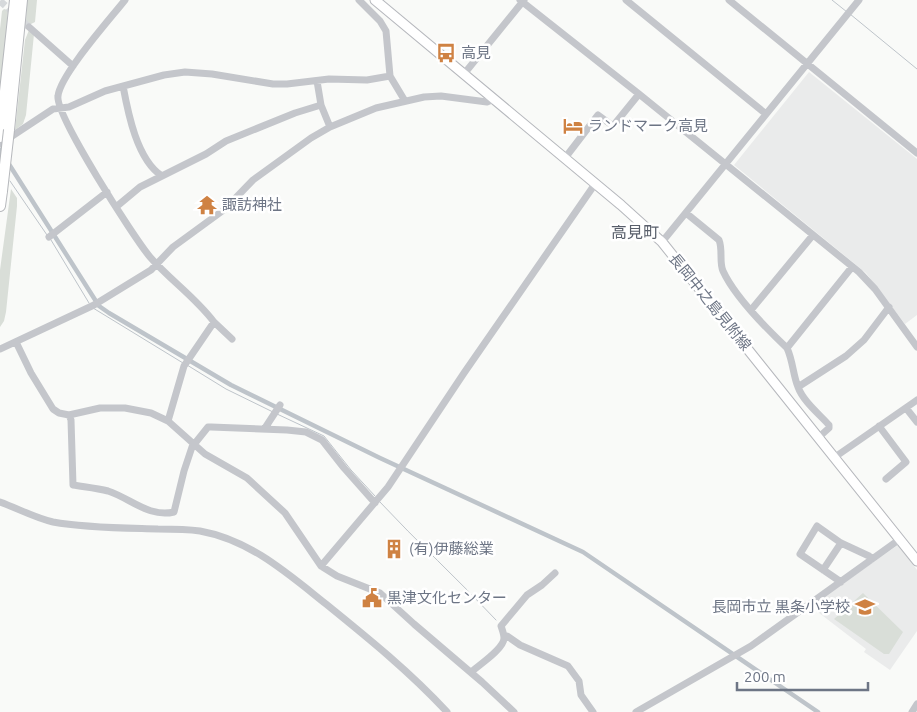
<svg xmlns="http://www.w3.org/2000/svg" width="917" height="712" font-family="Ubuntu,'Noto Sans JP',sans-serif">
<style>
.built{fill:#eaebeb}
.green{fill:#d9ded8}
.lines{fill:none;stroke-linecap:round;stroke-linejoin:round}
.stream{stroke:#bec4ca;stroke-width:1}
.canal{stroke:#bec4ca;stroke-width:4.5}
.minor-tunnel{stroke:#d6d9db;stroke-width:7;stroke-dasharray:7 3.5;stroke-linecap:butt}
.major-casing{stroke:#b6b8bd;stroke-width:11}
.highway-casing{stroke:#b6b8bc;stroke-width:12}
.minor{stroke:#c4c6cb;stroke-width:7}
.major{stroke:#fff;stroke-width:9}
.highway{stroke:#fff;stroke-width:10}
.highway-bridge-casing{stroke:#b6b8bc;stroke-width:12;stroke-linecap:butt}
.highway-bridge{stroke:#fff;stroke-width:10}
.labels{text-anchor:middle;stroke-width:5;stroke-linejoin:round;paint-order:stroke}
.poi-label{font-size:15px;fill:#6d7585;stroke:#fff;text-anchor:start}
.street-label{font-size:15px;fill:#6d7585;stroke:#fff}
.neighbourhood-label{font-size:16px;fill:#595f6b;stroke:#fff}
</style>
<rect width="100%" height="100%" fill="#f9faf8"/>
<path class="built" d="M809,72L917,159V315L905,324L866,273L734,165Z
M898,545L917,570V631L890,670L864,652L866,649L814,609L812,605Z"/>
<path class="green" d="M27,0H37L35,22L29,25L26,21Z
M4,9L8,10L0,104V29L2,11Z
M29,30L34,34L26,115L23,124L15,130L25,40Z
M11,189L17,198V206L6,312L4,321L0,327V270Z
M863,593L903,632L889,654H884L834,619Z"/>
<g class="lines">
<path class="stream" d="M832,0L847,12
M850,14L917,69
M10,181L47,235
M51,240L89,303
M93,308L183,363
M187,365L226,389L273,412
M277,414L324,436L351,470L375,496
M379,501C417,542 458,579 496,620"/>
<path class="canal" d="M0,150L99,306L109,313L231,385L380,458L583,552L818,712"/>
<path class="minor-tunnel" d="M0,1L29,27"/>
<defs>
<path id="major" d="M375,0L621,205L662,242L917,561"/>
<path id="highway" d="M9,130L22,0
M0,137L15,0
M0,206L2,191"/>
</defs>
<use href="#major" class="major-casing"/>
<use href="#highway" class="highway-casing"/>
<path class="minor" d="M125,0C110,19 60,75 58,96C55,115 134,238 150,257C170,280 195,297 214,322L184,366L168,421
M359,0L380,21L386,31L390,76L405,101
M520,0L639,94L859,272L875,289L917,347
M626,0L766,114
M729,0L917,153
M29,27L73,66
M464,74L524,0
M317,81L321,105L330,127
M123,86C128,113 137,160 162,176
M0,144L53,109L69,107L105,91L164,75L185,72L212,74L273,84H287L329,79L367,80L390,76
M565,158L598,115L613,126L639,94
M116,207L140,187L206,154L226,141L295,113L321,105
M686,213L719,240C723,250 719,262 723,271C734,295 767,329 787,348C793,361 793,375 798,387C803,401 819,414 829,425V428L819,437
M49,237L107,192
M662,242L859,0
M751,310L813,235
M214,322L232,339
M16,342L31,373L53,409L59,413L69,415L100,408H125L151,413L168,421L205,454L247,478L285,513L321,566L337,576L380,593L414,624L482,682L514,712
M787,348L852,267
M0,349L94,305L151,270L173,247L225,209L253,180L311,138L330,127L376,108L424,97L441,96L487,102L494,99
M798,387L846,356L864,340L889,307
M906,408L917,422
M69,415L71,420L73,485C85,487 97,488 108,491C130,498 149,518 174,512L184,471L192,447L208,427H211L287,430L306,432L322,440L344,468L375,503
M879,426L906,462L886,479
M265,428L280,405
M835,457L917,400
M0,502C17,508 35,518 53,522C85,528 125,528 158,529C172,529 186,529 200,531C250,540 287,573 326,604C368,638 410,672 447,712
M321,566L388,487L464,373L595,184
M823,570L841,543
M841,582L800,554L817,526L841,543L869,556L872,559
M504,636H507L520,645L568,666L579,681L581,695L593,712
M471,672C479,665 504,649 504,638C504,634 502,629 501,626L527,595L542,585L555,573
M636,712L751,646L900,539
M912,712L917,704"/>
<use href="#major" class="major"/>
<use href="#highway" class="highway"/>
<defs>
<path id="highway-bridge" d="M2,191L9,130"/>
</defs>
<use href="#highway-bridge" class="highway-bridge-casing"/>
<use href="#highway-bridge" class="highway-bridge"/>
</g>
<defs>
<symbol id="bus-bare" viewBox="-9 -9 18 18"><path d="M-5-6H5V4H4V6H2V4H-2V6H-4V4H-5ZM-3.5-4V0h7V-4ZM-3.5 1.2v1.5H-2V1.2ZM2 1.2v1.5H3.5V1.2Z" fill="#cf8243" stroke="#fff" stroke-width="2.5" paint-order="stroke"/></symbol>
<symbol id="hotel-bare" viewBox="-9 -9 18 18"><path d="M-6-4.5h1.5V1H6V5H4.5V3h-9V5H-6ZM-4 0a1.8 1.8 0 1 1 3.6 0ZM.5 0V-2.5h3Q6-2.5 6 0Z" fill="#cf8243" stroke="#fff" stroke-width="2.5" paint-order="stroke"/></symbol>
<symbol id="temple-bare" viewBox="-9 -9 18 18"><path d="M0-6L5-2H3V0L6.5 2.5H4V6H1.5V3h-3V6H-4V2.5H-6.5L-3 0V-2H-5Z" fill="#cf8243" stroke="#fff" stroke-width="2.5" paint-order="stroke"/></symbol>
<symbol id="building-bare" viewBox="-9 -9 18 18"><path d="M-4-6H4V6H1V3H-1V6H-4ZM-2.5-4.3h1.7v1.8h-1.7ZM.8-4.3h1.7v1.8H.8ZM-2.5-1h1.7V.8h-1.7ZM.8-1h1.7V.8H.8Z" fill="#cf8243" stroke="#fff" stroke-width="2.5" paint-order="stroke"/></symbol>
<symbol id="civic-bare" viewBox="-9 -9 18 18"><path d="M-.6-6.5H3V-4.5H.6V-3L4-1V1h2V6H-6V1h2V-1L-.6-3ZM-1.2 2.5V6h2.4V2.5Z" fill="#cf8243" stroke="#fff" stroke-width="2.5" paint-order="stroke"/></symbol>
<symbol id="school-bare" viewBox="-9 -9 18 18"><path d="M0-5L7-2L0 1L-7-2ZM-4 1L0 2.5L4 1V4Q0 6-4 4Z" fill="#cf8243" stroke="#fff" stroke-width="2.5" paint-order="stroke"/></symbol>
</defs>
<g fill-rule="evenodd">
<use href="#bus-bare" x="432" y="39" width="28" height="28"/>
<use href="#hotel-bare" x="559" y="112" width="28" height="28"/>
<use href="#temple-bare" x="193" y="191" width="28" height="28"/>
<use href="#building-bare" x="380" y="535" width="28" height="28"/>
<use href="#civic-bare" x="358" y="584" width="28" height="28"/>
<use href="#school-bare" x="851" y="593" width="28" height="28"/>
</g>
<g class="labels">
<g class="poi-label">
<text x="461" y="58">高見</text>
<text x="588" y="131">ランドマーク高見</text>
<text x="222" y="210">諏訪神社</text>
<text x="409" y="554">(有)伊藤総業</text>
<text x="387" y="603">黒津文化センター</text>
<text x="850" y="612" text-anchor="end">長岡市立 黒条小学校</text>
</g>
<g class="street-label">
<text transform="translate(710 302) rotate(51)" y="5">長岡中之島見附線</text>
</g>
<g class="neighbourhood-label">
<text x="635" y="238">高見町</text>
</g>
</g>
<path d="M737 682v8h131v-8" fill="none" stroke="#6d7585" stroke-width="2.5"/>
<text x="744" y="682" font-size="15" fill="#6d7585" stroke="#ffffff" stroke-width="4" paint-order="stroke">200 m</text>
</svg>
